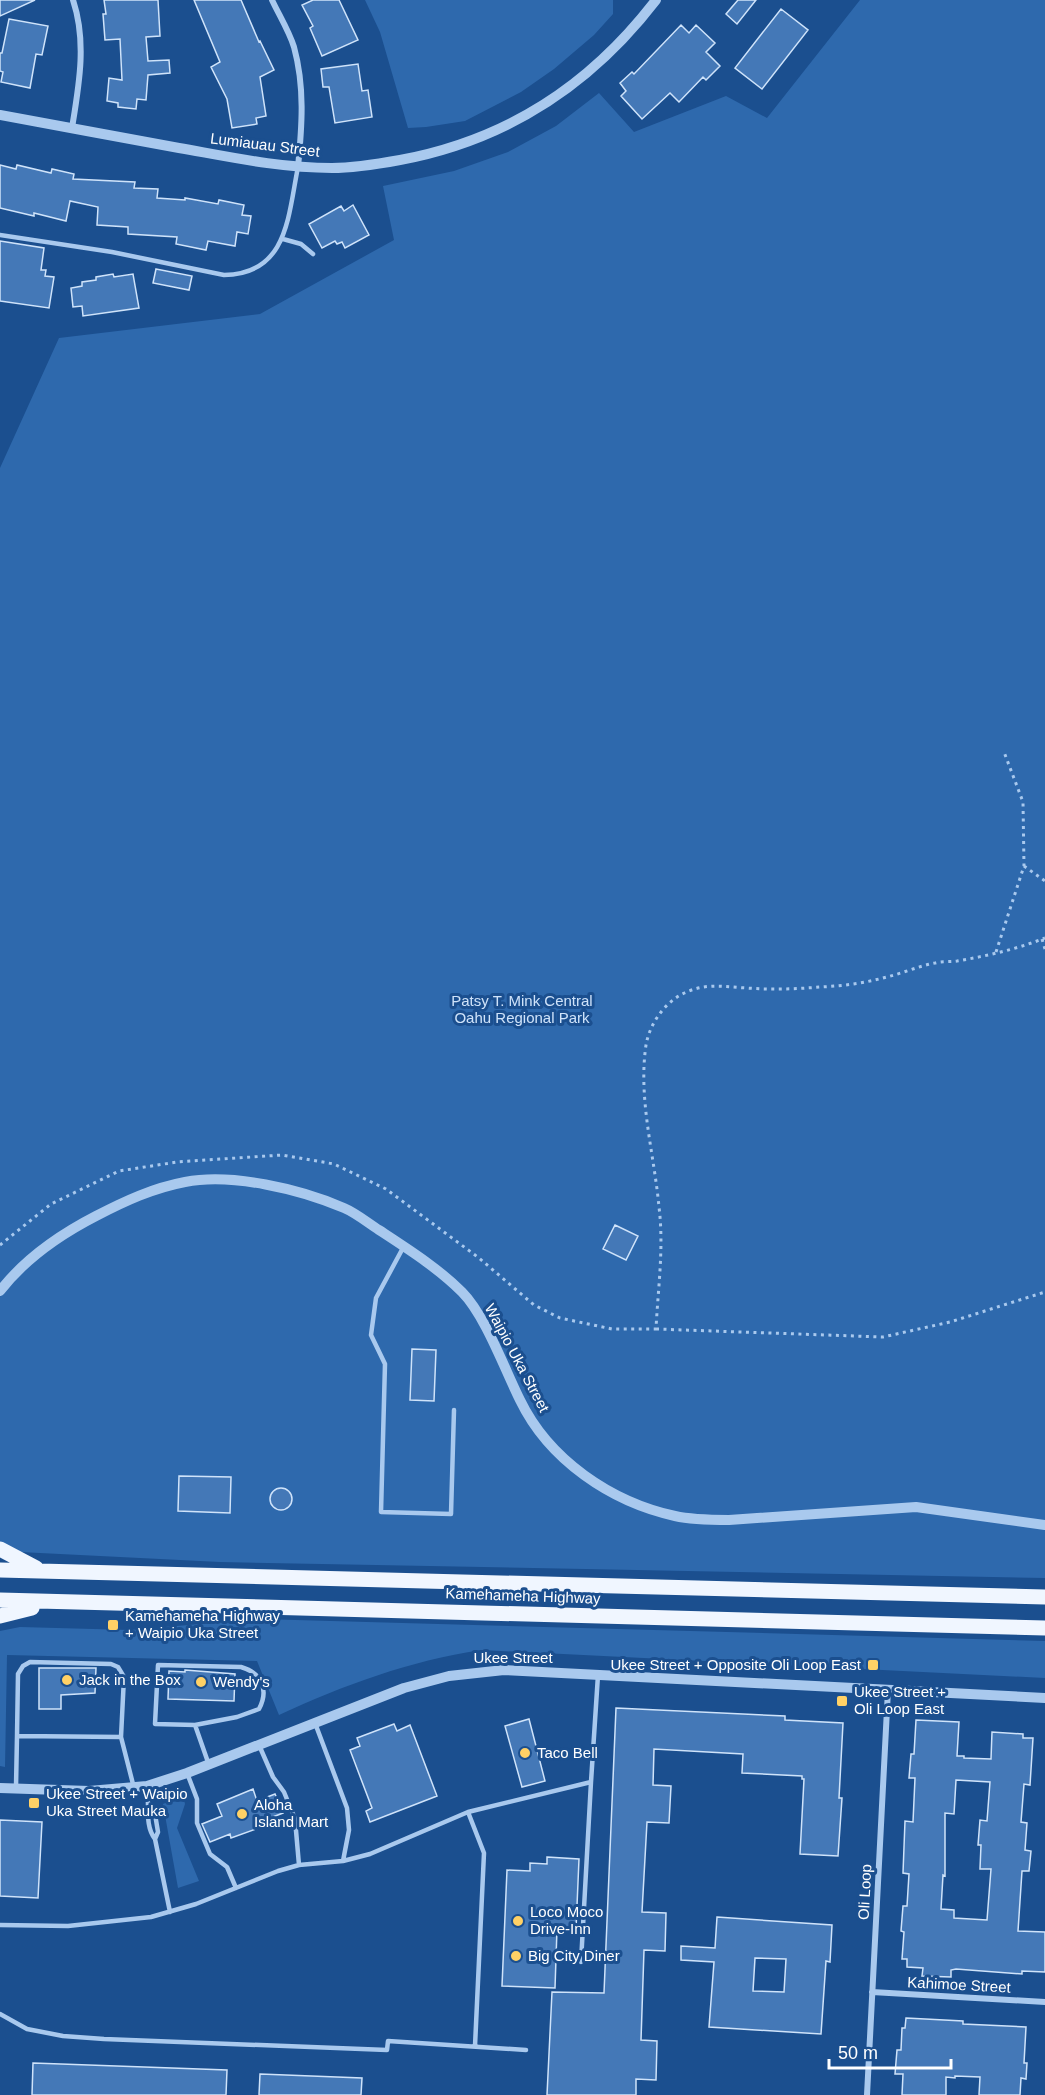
<svg xmlns="http://www.w3.org/2000/svg" width="1045" height="2095" font-family="Arial,sans-serif">
<style>
.green{fill:#2e69ad}
.building{fill:#4478b7;stroke:#cfe3fa;stroke-width:1.5;fill-rule:evenodd}
.lines{fill:none;stroke-linecap:round;stroke-linejoin:round}
.path{stroke:#a9c9ee;stroke-width:3;stroke-dasharray:3 4.5;stroke-linecap:butt}
.service{stroke:#a9c9ee;stroke-width:4.5}
.minor{stroke:#a9c9ee;stroke-width:6}
.tertiary{stroke:#a9c9ee;stroke-width:10}
.primary{stroke:#f0f6ff;stroke-width:15}
.poi-dot{fill:#ffd166;stroke:#1b4f8f;stroke-width:2}
.labels{text-anchor:middle;stroke-width:6;stroke-linejoin:round;paint-order:stroke}
.street-label{font-size:15px;fill:#fff;stroke:#1b4f8f}
.park-label{font-size:15px;fill:#cfe3fa;stroke:#1b4f8f}
.poi-label{font-size:15px;fill:#fff;stroke:#1b4f8f;text-anchor:start}
</style>
<rect width="100%" height="100%" fill="#1b4f8f"/>
<path class="green" d="M365,0H613V14L594,35L554,69L521,92L465,121L426,127L408,128L380,32Z
M860,0H1045V1578L220,1562L0,1551V468L59,338L260,314L394,240L383,186L454,171L508,152L556,126L599,93L634,132L726,96L767,118Z
M260,1619L1045,1641V1678L481,1650C409,1661 344,1685 279,1715L257,1661L7,1655L5,1767L0,1766V1631L20,1627L130,1630Z
M183,1796L185,1804L177,1828L199,1881L178,1888L163,1804Z"/>
<path class="building" d="M0,0H35L0,16Z
M104,0H158L160,36L146,37L148,61L169,60L170,73L148,75L146,100L137,99L136,109L118,107V103L107,101L109,78L122,80L120,39L105,40L103,14H106Z
M194,0H241L259,42L260,41L274,70L260,77L266,116L256,118L257,124L232,128L227,99L211,67L220,62Z
M313,0H339L358,40L322,56L310,28L313,26L302,5Z
M738,0H756L737,24L726,14Z
M781,9L808,30L762,89L735,68Z
M9,19L48,26L42,55L36,54L30,88L1,82L3,72L0,71V53H2Z
M681,25L689,33L696,25L715,43L706,52L720,66L706,80L703,77L679,102L670,93L642,119L621,96L626,91L620,83L632,72L634,74Z
M358,64L362,91L368,90L372,117L335,123L329,87H323L321,69Z
M0,165L16,169L17,165L51,173L52,169L74,174L73,179L135,182L134,188L158,189L157,198L185,200V198L218,204L219,200L244,205L242,215L251,216L248,234L237,232L235,246L208,241L206,250L176,244L177,237L128,234V227L97,225L98,207L70,201L66,221L34,213V216L0,208Z
M353,205L369,235L345,248L342,242L337,244L335,241L322,248L309,224L341,206L344,211Z
M0,241L44,248L41,270H46L45,276L54,277L49,308L0,301Z
M156,269L192,276L189,290L153,283Z
M113,274L114,277L133,274L139,308L83,316L82,306L73,307L71,288L82,286V282L96,280V277Z
M615,1225L638,1236L626,1260L603,1249Z
M412,1349L436,1350L434,1401L410,1400Z
M179,1476L231,1477L230,1513L178,1511Z
M270 1499a11 11 0 1 1 22 0a11 11 0 1 1-22 0Z
M39,1668H96L95,1693L61,1695V1709H39Z
M185,1670L235,1674L234,1701L168,1699L169,1671L185,1672Z
M616,1708L785,1716V1720L843,1723L839,1798H842L838,1856L800,1854L804,1779H802V1776L742,1773L743,1754L654,1749L653,1785L671,1786L669,1823L647,1822L642,1912L666,1913L665,1951L644,1950L641,2040L657,2041L656,2080L636,2079V2095H547L552,1992L604,1993Z
M529,1719L545,1781L522,1787L505,1726Z
M916,1720L959,1722L957,1756H964V1758L991,1759L992,1732L1023,1734V1738H1033L1030,1785L1024,1784L1021,1822L1027,1823L1025,1850L1031,1851L1029,1871H1022L1018,1931L1045,1932V1972L1022,1971V1974L956,1969L951,1970V1977L922,1976L923,1968L907,1967V1959H902L904,1932L901,1931L903,1906H907L909,1874L903,1873L905,1821L913,1822L915,1778H909L911,1754H914ZM956,1780L990,1782L987,1821L980,1820L978,1845H981L980,1869H991L987,1920L954,1918V1910L941,1909L943,1875L945,1876V1813L954,1814Z
M394,1724L397,1731L410,1725L437,1796L370,1822L366,1811L372,1808L350,1750L360,1746L357,1738Z
M253,1789L257,1801L275,1794L283,1813L265,1820L267,1825L231,1838L230,1834L210,1842L202,1824L222,1816L217,1804Z
M0,1820L42,1822L38,1898L0,1896Z
M547,1857L579,1859L576,1929H557L555,1988L502,1986L507,1870L530,1871V1863L547,1864Z
M717,1917L832,1925L830,1962L826,1961L821,2034L709,2027L714,1962L681,1960V1946L715,1948ZM755,1958L786,1959L784,1992L753,1991Z
M906,2018L963,2021V2024L1026,2027L1024,2063H1027L1026,2079L1021,2078L1020,2095H979L980,2077L955,2076V2078L946,2077V2095H902L903,2074H895L897,2050H901L902,2028H905Z
M33,2063L227,2070L226,2095H32Z
M260,2074L362,2078L361,2095H259Z"/>
<g class="lines">
<path class="path" d="M1024,866L1045,881
M1042,939L1045,949
M996,952L1024,866L1023,802L1004,752
M0,1245L51,1204L119,1171L177,1162L282,1155L334,1164L386,1189L479,1258L534,1305L560,1318L612,1329H656C658,1288 664,1248 659,1207C654,1153 638,1099 646,1045C650,1022 667,999 689,991C709,983 727,987 747,988C772,990 796,989 820,987C843,986 865,983 887,977C903,973 919,966 935,963C942,961 950,962 957,961C987,956 1017,949 1045,938
M656,1329L883,1337L950,1322L1045,1292"/>
<path class="service" d="M0,235L112,252L224,275C288,274 288,216 298,167
M283,239L301,244L313,254
M404,1246L376,1298L371,1335L385,1364L381,1512L451,1514L454,1410
M315,1723L347,1808L349,1830L343,1861L370,1854L468,1812L591,1782L598,1675
M195,1725L237,1717L259,1709C269,1690 262,1673 241,1667L158,1665L155,1724L195,1725L209,1765
M17,1736L18,1674L23,1666L30,1662L111,1664L118,1667L124,1677L121,1737
M259,1745L273,1777L284,1792L295,1819L299,1865
M187,1773L197,1799V1823L210,1854L227,1867L236,1888
M16,1787L17,1736L121,1737L134,1788
M147,1787C150,1804 144,1825 155,1839L170,1912
M149,1804L154,1808L158,1832L155,1839
M468,1812L484,1853L475,2046
M0,1925L68,1926L151,1917L196,1904L278,1871L299,1865L343,1861
M581,1962L591,1782
M0,2014L27,2029L63,2036L104,2039L387,2050L388,2041L526,2050"/>
<path class="minor" d="M272,0C279,15 289,31 294,47C305,87 302,126 298,167
M72,128C79,85 87,42 73,0
M872,1992L1045,2002
M867,2095L888,1690"/>
<path class="tertiary" d="M0,115C60,126 119,137 179,148C230,157 280,168 332,168C355,168 378,164 400,160C507,140 590,86 656,0
M0,1291C24,1260 61,1234 96,1216C125,1201 153,1188 185,1182C232,1173 300,1189 344,1208C356,1213 368,1223 379,1230C408,1249 438,1268 462,1292C485,1315 505,1370 520,1400C549,1460 611,1502 675,1516C692,1520 711,1520 729,1520L916,1507L1045,1525
M0,1788L89,1791L147,1786L187,1773L404,1688L449,1676L504,1670L1045,1698"/>
<path class="primary" d="M0,1549L36,1568
M0,1570L1045,1597
M0,1600L1045,1628
M0,1616L32,1608"/>
</g>
<g class="poi-dot">
<rect x="107" y="1619" width="12" height="12" rx="3"/>
<rect x="867" y="1659" width="12" height="12" rx="3"/>
<circle cx="67" cy="1680" r="6"/>
<circle cx="201" cy="1682" r="6"/>
<rect x="836" y="1695" width="12" height="12" rx="3"/>
<circle cx="525" cy="1753" r="6"/>
<rect x="28" y="1797" width="12" height="12" rx="3"/>
<circle cx="242" cy="1814" r="6"/>
<circle cx="518" cy="1921" r="6"/>
<circle cx="516" cy="1956" r="6"/>
</g>
<g class="labels">
<g class="street-label">
<text transform="translate(265 145) rotate(7)" y="5">Lumiauau Street</text>
<text transform="translate(517 1358) rotate(62)" y="5">Waipio Uka Street</text>
<text transform="translate(523 1596) rotate(2)" y="5">Kamehameha Highway</text>
<text x="513" y="1663">Ukee Street</text>
<text transform="translate(865 1892) rotate(-87)" y="5">Oli Loop</text>
<text transform="translate(959 1985) rotate(3)" y="5">Kahimoe Street</text>
</g>
<g class="park-label">
<text x="522" y="1006">Patsy T. Mink Central<tspan x="522" dy="17">Oahu Regional Park</tspan></text>
</g>
<g class="poi-label">
<text x="125" y="1621">Kamehameha Highway<tspan x="125" dy="17">+ Waipio Uka Street</tspan></text>
<text x="861" y="1670" text-anchor="end">Ukee Street + Opposite Oli Loop East</text>
<text x="79" y="1685">Jack in the Box</text>
<text x="213" y="1687">Wendy's</text>
<text x="854" y="1697">Ukee Street +<tspan x="854" dy="17">Oli Loop East</tspan></text>
<text x="537" y="1758">Taco Bell</text>
<text x="46" y="1799">Ukee Street + Waipio<tspan x="46" dy="17">Uka Street Mauka</tspan></text>
<text x="254" y="1810">Aloha<tspan x="254" dy="17">Island Mart</tspan></text>
<text x="530" y="1917">Loco Moco<tspan x="530" dy="17">Drive-Inn</tspan></text>
<text x="528" y="1961">Big City Diner</text>
</g>
</g>
<path d="M829 2059v9h122v-9" fill="none" stroke="#ffffff" stroke-width="3"/>
<text x="838" y="2059" font-size="18" fill="#ffffff" stroke="#1b4f8f" stroke-width="4.5" paint-order="stroke">50 m</text>
</svg>
